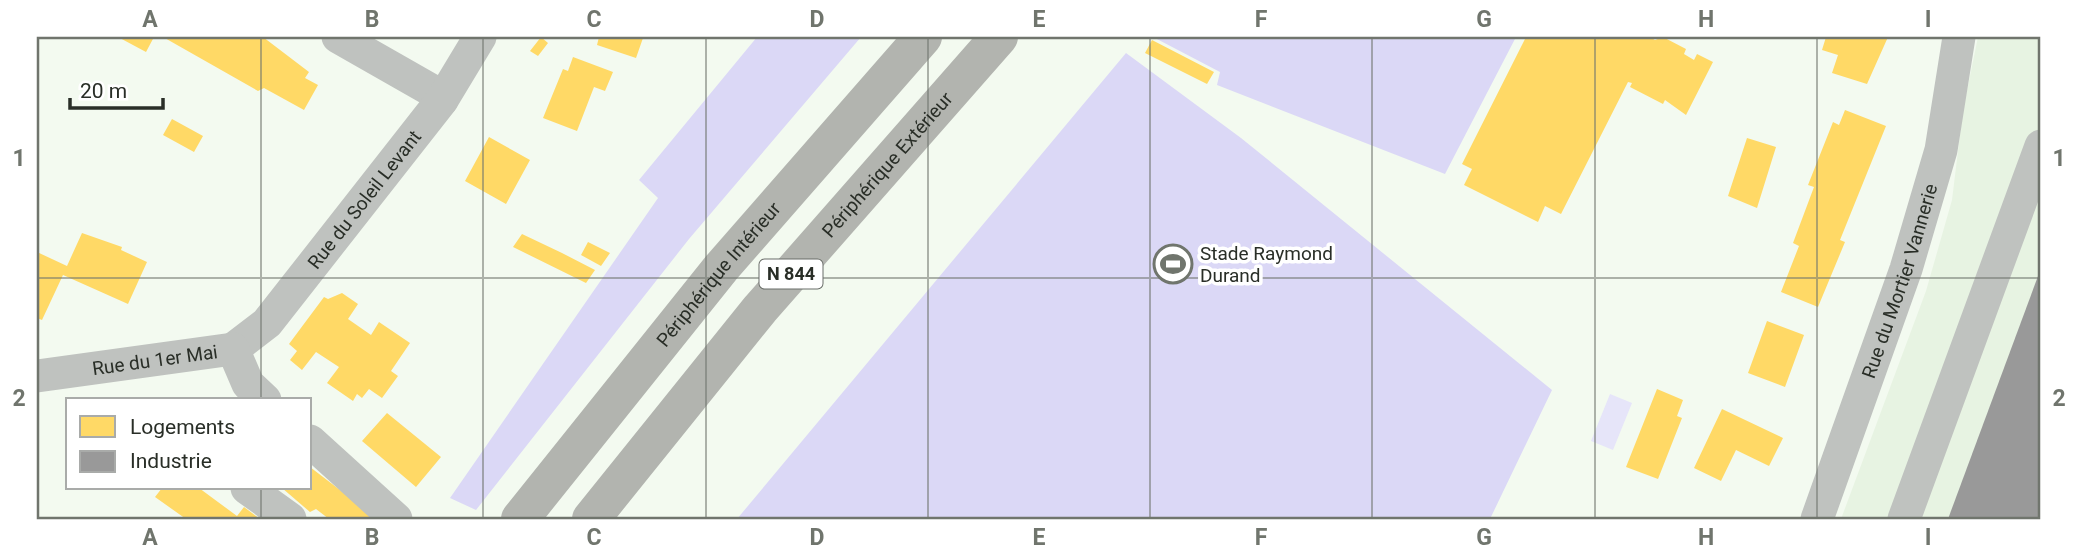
<svg xmlns="http://www.w3.org/2000/svg" width="2078" height="556" font-family="Roboto,sans-serif">
<style>
.built{fill:#e7f3e2}
.green{fill:#dbd8f6}
.water{fill:#e6e5f9}
.homes{fill:#ffd966}
.industry{fill:#999}
.lines{fill:none;stroke-linecap:round;stroke-linejoin:round}
.minor{stroke:#bfc2bf;stroke-width:33}
.highway{stroke:#b2b4af;stroke-width:38}
.grid{fill:none;stroke:#70756d;stroke-width:2;stroke-opacity:0.55}
.labels{text-anchor:middle;stroke-width:7;stroke-linejoin:round;paint-order:stroke}
.shield{fill:#fff;stroke:#696d68;stroke-width:2}
.shield-label{font-size:18px;font-weight:bold;fill:#292e27}
.street-label{font-size:19px;fill:#292e27;stroke:#fff}
.poi-label{font-size:19px;fill:#292e27;stroke:#fff;text-anchor:start}
.neatline{fill:none;stroke:#70756d;stroke-width:2.5}
.grid-label{font-size:23px;text-anchor:middle;font-weight:bold;fill:#70756d}
</style>
<rect width="100%" height="100%" fill="#f3faf0"/>
<path class="built" d="M1978,37H2041V519H1841L1926,291L1952,200L1963,110Z"/>
<path class="green" d="M757,37H861L689,239L476,510L450,498L658,198L639,180Z
M1153,37H1516L1445,174L1217,85L1220,72Z
M1126,53L1241,138L1552,390L1490,519H737Z"/>
<path class="water" d="M1610,394L1632,403L1613,450L1591,441Z"/>
<path class="homes" d="M118,37H154L146,52Z
M163,37H263L309,72L305,78L318,85L304,110L264,88L258,91Z
M541,37L548,43L538,56L530,51Z
M599,37H639L643,38L636,58L597,45Z
M1526,37H1650L1655,40L1663,37L1686,49L1684,54L1694,60L1697,54L1713,62L1686,115L1665,100L1663,104L1630,87L1632,83L1628,82L1561,214L1545,206L1538,222L1464,185L1472,169L1462,164Z
M1826,37H1888L1867,84L1832,73L1838,55L1822,50Z
M1152,40L1214,72L1207,84L1145,53Z
M573,57L613,72L605,91L594,87L577,131L543,118L563,69L568,71Z
M1845,110L1886,126L1840,240L1845,242L1818,307L1781,292L1799,246L1793,243L1814,187L1808,185L1833,122L1839,125Z
M172,119L203,136L194,152L163,135Z
M489,137L530,160L506,204L465,181Z
M1747,138L1776,147L1757,208L1728,196Z
M82,233L122,247L121,250L147,262L128,304L63,275L42,320L37,318V252L67,266Z
M522,234L562,253L595,270L586,283L513,247Z
M588,242L610,253L601,266L581,255Z
M342,293L358,304L348,319L371,335L379,322L410,343L391,371L398,376L382,398L369,389L362,398L357,394L353,401L327,383L339,367L316,352L302,370L290,360L297,351L289,344L324,297L328,299Z
M1767,321L1804,335L1785,387L1748,373Z
M1657,389L1683,400L1677,416L1682,418L1658,479L1626,467Z
M1722,409L1783,438L1769,466L1736,450L1721,481L1694,468Z
M387,413L441,457L416,487L362,441Z
M310,467L370,513L375,519H329L316,509L310,512L282,488H310Z
M162,488H199L237,516L244,507L260,519H186L155,497Z"/>
<path class="industry" d="M2041,268V519H1948Z"/>
<g class="lines">
<g class="minor">
<path d="M338,37L431,90L442,100"/>
<path id="s1" d="M233,349L267,323L442,100L480,37"/>
<path id="s2" d="M37,376L233,349L248,384L265,400"/>
<path d="M310,441L396,519"/>
<path d="M247,488L290,519"/>
<path id="s3" d="M1817,519L1906,269L1941,150L1959,37"/>
<path d="M1904,519L2041,146"/>
</g>
<g class="highway">
<path id="s4" d="M520,519L721,268L923,37"/>
<path id="s5" d="M591,519L760,309L999,37"/>
</g>
</g>
<path class="grid" d="M261,37V400M483,37V519M706,37V519M928,37V519M1150,37V519M1372,37V519M1595,37V519M1817,37V519M37,278H2041M261,488V519"/>
<defs>
<symbol id="stadium-ring" viewBox="-11 -11 22 22"><circle r="9.5" fill="#fff" stroke="#70756d" stroke-width="1.5"/><path d="M0-5a6.5 5 0 1 0 0 10a6.5 5 0 1 0 0-10ZM-3.5-1.8h7v3.6h-7Z" fill="#70756d"/></symbol>
</defs>
<g fill-rule="evenodd">
<use href="#stadium-ring" x="1151" y="242" width="44" height="44"/>
</g>
<g class="labels">
<rect class="shield" x="759.5" y="259.5" width="63" height="29" rx="5"/>
<g class="shield-label">
<text x="791" y="280">N 844</text>
</g>
<g class="street-label">
<text dy="7" stroke="none"><textPath href="#s5" startOffset="462">Périphérique Extérieur</textPath></text>
<text dy="7" stroke="none"><textPath href="#s1" startOffset="200">Rue du Soleil Levant</textPath></text>
<text dy="7" stroke="none"><textPath href="#s4" startOffset="315">Périphérique Intérieur</textPath></text>
<text dy="7" stroke="none"><textPath href="#s3" startOffset="252">Rue du Mortier Vannerie</textPath></text>
<text dy="7" stroke="none"><textPath href="#s2" startOffset="119">Rue du 1er Mai</textPath></text>
</g>
<g class="poi-label">
<text x="1200" y="260">Stade Raymond<tspan x="1200" dy="22">Durand</tspan></text>
</g>
</g>
<rect width="2078" height="556" fill="none" stroke="#ffffff" stroke-width="77"/>
<rect x="66" y="398" width="245" height="91" fill="#ffffff" stroke="#a9aba9" stroke-width="2"/>
<rect x="80" y="416" width="35" height="21" fill="#ffd966" stroke="#a9aba9" stroke-width="2"/>
<text x="130" y="434" font-size="21" fill="#292e27">Logements</text>
<rect x="80" y="451" width="35" height="21" fill="#999999" stroke="#a9aba9" stroke-width="2"/>
<text x="130" y="468" font-size="21" fill="#292e27">Industrie</text>
<path d="M70 98v10h93v-10" fill="none" stroke="#292e27" stroke-width="3.5"/>
<text x="80" y="98" font-size="21" fill="#292e27" stroke="#ffffff" stroke-width="5" paint-order="stroke">20 m</text>
<rect x="38" y="38" width="2001" height="480" class="neatline"/>
<g class="grid-label">
<text x="150" y="27">A</text>
<text x="372" y="27">B</text>
<text x="594" y="27">C</text>
<text x="817" y="27">D</text>
<text x="1039" y="27">E</text>
<text x="1261" y="27">F</text>
<text x="1484" y="27">G</text>
<text x="1706" y="27">H</text>
<text x="1928" y="27">I</text>
<text x="19" y="166">1</text>
<text x="2059" y="166">1</text>
<text x="19" y="406">2</text>
<text x="2059" y="406">2</text>
<text x="150" y="545">A</text>
<text x="372" y="545">B</text>
<text x="594" y="545">C</text>
<text x="817" y="545">D</text>
<text x="1039" y="545">E</text>
<text x="1261" y="545">F</text>
<text x="1484" y="545">G</text>
<text x="1706" y="545">H</text>
<text x="1928" y="545">I</text>
</g>
</svg>
